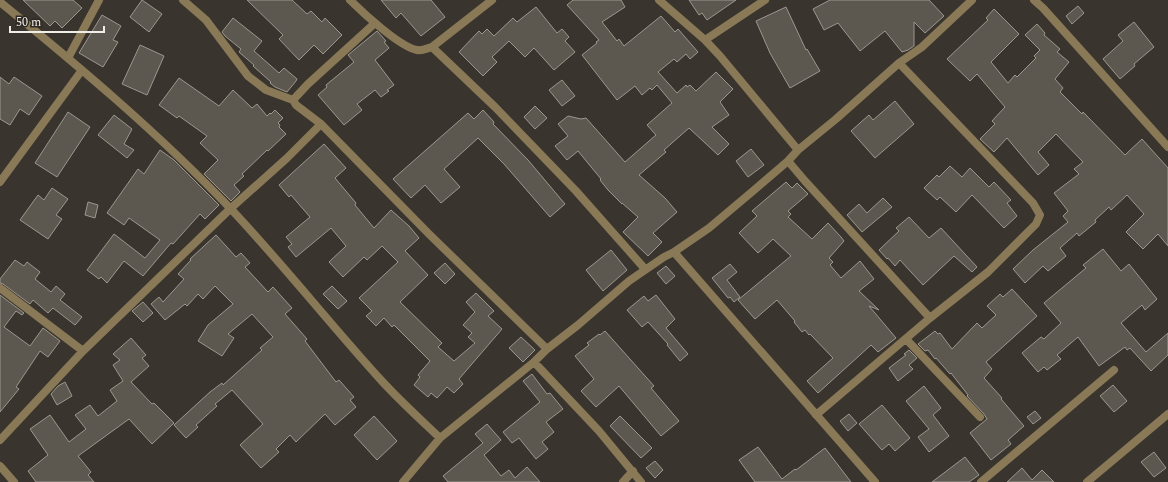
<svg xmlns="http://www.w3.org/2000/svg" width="1168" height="482" font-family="Spectral,serif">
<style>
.building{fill:#5c5850;stroke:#9c988f}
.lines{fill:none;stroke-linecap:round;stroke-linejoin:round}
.minor{stroke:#8a7957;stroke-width:8}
</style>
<rect width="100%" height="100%" fill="#39352e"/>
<path class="building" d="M23,0H73L82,8L62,28L55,21L50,26Z
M142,0L162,14L149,32L130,17Z
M247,0H292L307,14L311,11L322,22L325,18L342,35L323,54L314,45L299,60L279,39L283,35Z
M381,0H431L445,17L421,36L401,13L396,18Z
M573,0H621L625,7L602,22L617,41L619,39L624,46L661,16L675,32L678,29L698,52L690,59L686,54L677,62L674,59L658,72L677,93L686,85L687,87L690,85L696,91L716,72L733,89L720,102L729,115L712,127L729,144L718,155L689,128L664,150L666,152L639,175L665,198L677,212L653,233L662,242L648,256L623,232L638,217L622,203V204L608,190L600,180L601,179L578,151L567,160L555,146L568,136L558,124L568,116L581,119L586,118L625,162L656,135L647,125L672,103L657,85L652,90L650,88L642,95L635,86L617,100L582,55L597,43L596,42L599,40L567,5Z
M689,0H736L707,20L702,13L699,15Z
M830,0H929L944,16L925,33L914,22V46L908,50L902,52L885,31L860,51L838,23L824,30L813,9Z
M1078,6L1084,13L1072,24L1066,16Z
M536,7L557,33L562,29L569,37L565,41L575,52L554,70L534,48L525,57L509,41L492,57L497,62L483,76L459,52L479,31L482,34L487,29L494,36L513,18L517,22Z
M786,7L806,50L807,49L820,71L790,88L770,53L756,21Z
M994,9L1019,34L991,62L1008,83L1015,75L1017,77L1036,58L1034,56L1040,50L1025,35L1037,24L1045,33L1044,35L1060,49L1057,52L1069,62L1055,79L1063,88L1060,92L1082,114L1083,112L1125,155L1142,139L1168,168V246L1158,234L1143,249L1126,232L1144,214L1127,195L1111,210L1109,207L1095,220L1096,222L1079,236L1077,233L1060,248L1066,256L1048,271L1043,266L1025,283L1013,269L1033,250L1068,222L1063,216L1068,211L1054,193L1079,174L1074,169L1083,162L1056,134L1038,152L1049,165L1038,175L1007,138L994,152L980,139L995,124L992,121L1005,107L977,74L970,81L947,59L988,20L986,18Z
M102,15L121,26L113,40L118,42L103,67L79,53Z
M233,18L262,41L254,51L279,73L284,68L297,79L296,81L287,92L275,87L270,83L271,82L253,66L254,65L239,52L241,49L225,36L222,32Z
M1134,22L1154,47L1134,64L1135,66L1120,79L1103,59L1123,41L1118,35Z
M377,31L386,41L384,42L389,48L375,60L394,85L387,90L389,91L381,97L375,90L357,104L362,110L344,125L318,95L327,87L326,85L354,62L348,55Z
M140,45L164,56L147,95L122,84Z
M0,77L9,84L14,77L42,96L29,115L20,109L10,125L0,119Z
M179,78L219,106L233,90L252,108L257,104L267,116L270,113L271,114L275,110L283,118L278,123L280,125L279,127L286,134L268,151L267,150L242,174L244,176L234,185L240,192L231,201L204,174L218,160L200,143L207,136L179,116L177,118L159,105Z
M562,80L575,96L562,106L549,90Z
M895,101L914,124L875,158L851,131L869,115L873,120Z
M535,106L547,118L535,129L524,117Z
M483,110L494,122L493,124L528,160L565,204L550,217L504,164L478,138L444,169L460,187L441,203L425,185L411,198L393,179L468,113L474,119Z
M68,112L90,127L57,177L35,163Z
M114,115L132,129L124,144L134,150L127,158L98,135Z
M324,144L346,168L335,178L356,203L355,205L374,228L391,210L409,226L419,238L405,251L428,275L400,302L442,343L438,347L454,361L475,343L468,337L472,333L463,325L475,312L466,302L476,293L494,311L488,316L502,329L459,379L463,384L454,393L447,387L437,398L431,393L428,397L414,385L420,377L418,375L430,361L394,325L392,327L384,318L376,326L366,316L372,311L359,298L398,262L382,246L367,260L364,257L343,277L329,262L346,246L331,228L296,257L288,247L292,244L286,237L310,217L291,195L289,197L279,185Z
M751,149L764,165L748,177L736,161Z
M160,150L174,160L219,205L205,219L200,214L173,244L171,243L143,276L124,261L107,283L101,277L99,279L87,270L114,234L145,258L160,240L129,218L124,225L107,213L138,169L144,174Z
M950,166L962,177L970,168L989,187L994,182L1011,200L1007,203L1017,216L1004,228L972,195L956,212L940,197L937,200L924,188L937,175L939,177Z
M786,182L792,188L797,183L808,194L788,211L791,214L788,217L812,239L828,223L841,237L844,241L829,258L833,262L830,265L841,278L860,261L874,279L859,291L879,310L869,306L896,338L878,352L871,345L818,393L807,381L833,358L810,334L809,335L805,330L802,332L794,322L795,321L777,300L755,319L738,300L791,256L773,239L758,253L739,233L757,216L752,211Z
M52,188L68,199L56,215L62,219L48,239L20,220L38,195L44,200Z
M883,198L892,207L862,232L847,215L859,204L867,213Z
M88,202L98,205L95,218L85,215Z
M909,217L929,238L941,228L977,267L972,272L954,256L923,285L900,260L895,266L888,258L887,259L879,250L899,231L896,228Z
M216,235L236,257L241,253L250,263L245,267L268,292L273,287L292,308L285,314L307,339L305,341L336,382L339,380L354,397L350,400L356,407L335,425L325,414L296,442L290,435L276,449L279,452L261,468L240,445L263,424L232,390L215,404L217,406L196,425L198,427L186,438L174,425L210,392L222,383L223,385L262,350L260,348L273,337L252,314L228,334L234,338L222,356L198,341L208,325L233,304L215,286L203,299L198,294L187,306L185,304L165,320L151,304L159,297L163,302L184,279L178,274L191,260L190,259Z
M1103,249L1121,271L1129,264L1157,299L1145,310L1142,305L1121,323L1146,352L1168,333V355L1151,371L1130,348L1127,350L1125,347L1099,366L1078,337L1057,355L1061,359L1047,370L1044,367L1038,372L1022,353L1041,337L1044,339L1061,323L1044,303L1086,268L1083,265Z
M611,250L627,270L603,291L586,270Z
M15,260L24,266L27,262L40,272L35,279L51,292L56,286L65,294L60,300L82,317L75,325L53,308L48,313L33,300L30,304L3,284L0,283V279Z
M445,263L455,274L445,284L434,273Z
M730,264L737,272L727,280L740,297L734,302L730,297L728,298L712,278Z
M666,266L675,276L666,284L657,273Z
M332,286L347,301L338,309L323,294Z
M1012,289L1037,316L986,362L992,369L984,378L1002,398L1001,399L1024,426L1008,440L1011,444L991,460L970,433L987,419L984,414L967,396L968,395L951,373L950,374L936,358L935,359L928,350L925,351L918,344L935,331L938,334L940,333L952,349L977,323L982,328L996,315L987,306L1000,294L1003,297Z
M0,295L24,313L22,315L16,311L4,327L30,346L43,328L60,341L48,357L40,351L16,387L19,389L0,412Z
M656,295L675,319L666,328L688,354L680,361L667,345L668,344L648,322L642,327L627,310L644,296L648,301Z
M143,302L153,313L143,322L132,311Z
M605,331L654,386L651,388L679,421L661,436L619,386L596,407L581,391L594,379L575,356L589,345L587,343L599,334L600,335Z
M521,337L535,350L523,362L509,348Z
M131,338L146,355L142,358L149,366L131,382L152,404L154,403L174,423L152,444L129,419L78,456L91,472L88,475L94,482H36L28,471L48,455L30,429L50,415L69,442L86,429L75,415L90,405L98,416L117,401L110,390L123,381L113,365L120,360L113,354Z
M909,350L917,358L909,365L913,369L898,381L889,368L906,355L904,354Z
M532,374L547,394L550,393L563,409L546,422L554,432L542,442L548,449L536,459L519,438L512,443L503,432L540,402L523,381Z
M65,382L72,396L57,405L51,394L58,386Z
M1113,385L1127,401L1114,412L1100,396Z
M924,386L941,408L933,415L949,436L929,452L918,437L929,429L906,401Z
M882,405L910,438L895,451L889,444L882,450L859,424Z
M1035,411L1041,418L1033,424L1027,417Z
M849,414L857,423L848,431L840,421Z
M374,416L397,441L377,460L354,435Z
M620,416L652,448L641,458L610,426Z
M487,424L501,440L484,455L501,476L509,470L515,478L527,467L540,482H448L443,476L483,443L475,434Z
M758,447L782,479L795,469L796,470L825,448L851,482H755L739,460Z
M1154,452L1166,468L1154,477L1141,462Z
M965,457L979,475L969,482H932Z
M655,461L663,470L655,478L646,468Z
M1022,468L1032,480L1042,470L1054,482H1007Z"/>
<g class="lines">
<path class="minor" d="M183,0L206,20L248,76L266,90L293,100
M350,0C363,13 400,47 417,50C422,51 428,48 432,47L495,107L576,191L645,269
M659,0L705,40L720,56L798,150
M1034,0L1043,8L1168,147
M0,2C80,67 159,134 230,208C282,263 329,323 380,379C399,400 420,419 440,438
M375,23L308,84L293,100L296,105L321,124L429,234L547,349
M705,40L765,0
M432,47L492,0
M68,58L99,0
M788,161L805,181L930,318
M0,182L82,70
M674,252L875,482
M0,288L83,351
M906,339L980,417
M534,362L599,431L641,482
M816,415L930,318L988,272L1036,224L1040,215L1033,203L899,63
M0,440L83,351L230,209L287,158L321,124
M0,466L14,482
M403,482L440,438L534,362L547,349L578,325L629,281L664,257L674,252L709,228L753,191L788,161L798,150L836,119L899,63L922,47L972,0
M623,482L633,471
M981,482L1114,370
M1087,482L1168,414"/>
</g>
<path d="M10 26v6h94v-6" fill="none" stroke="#f0eee9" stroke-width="2"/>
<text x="16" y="26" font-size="12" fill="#f0eee9" stroke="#2f2b24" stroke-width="3" paint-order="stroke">50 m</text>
</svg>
